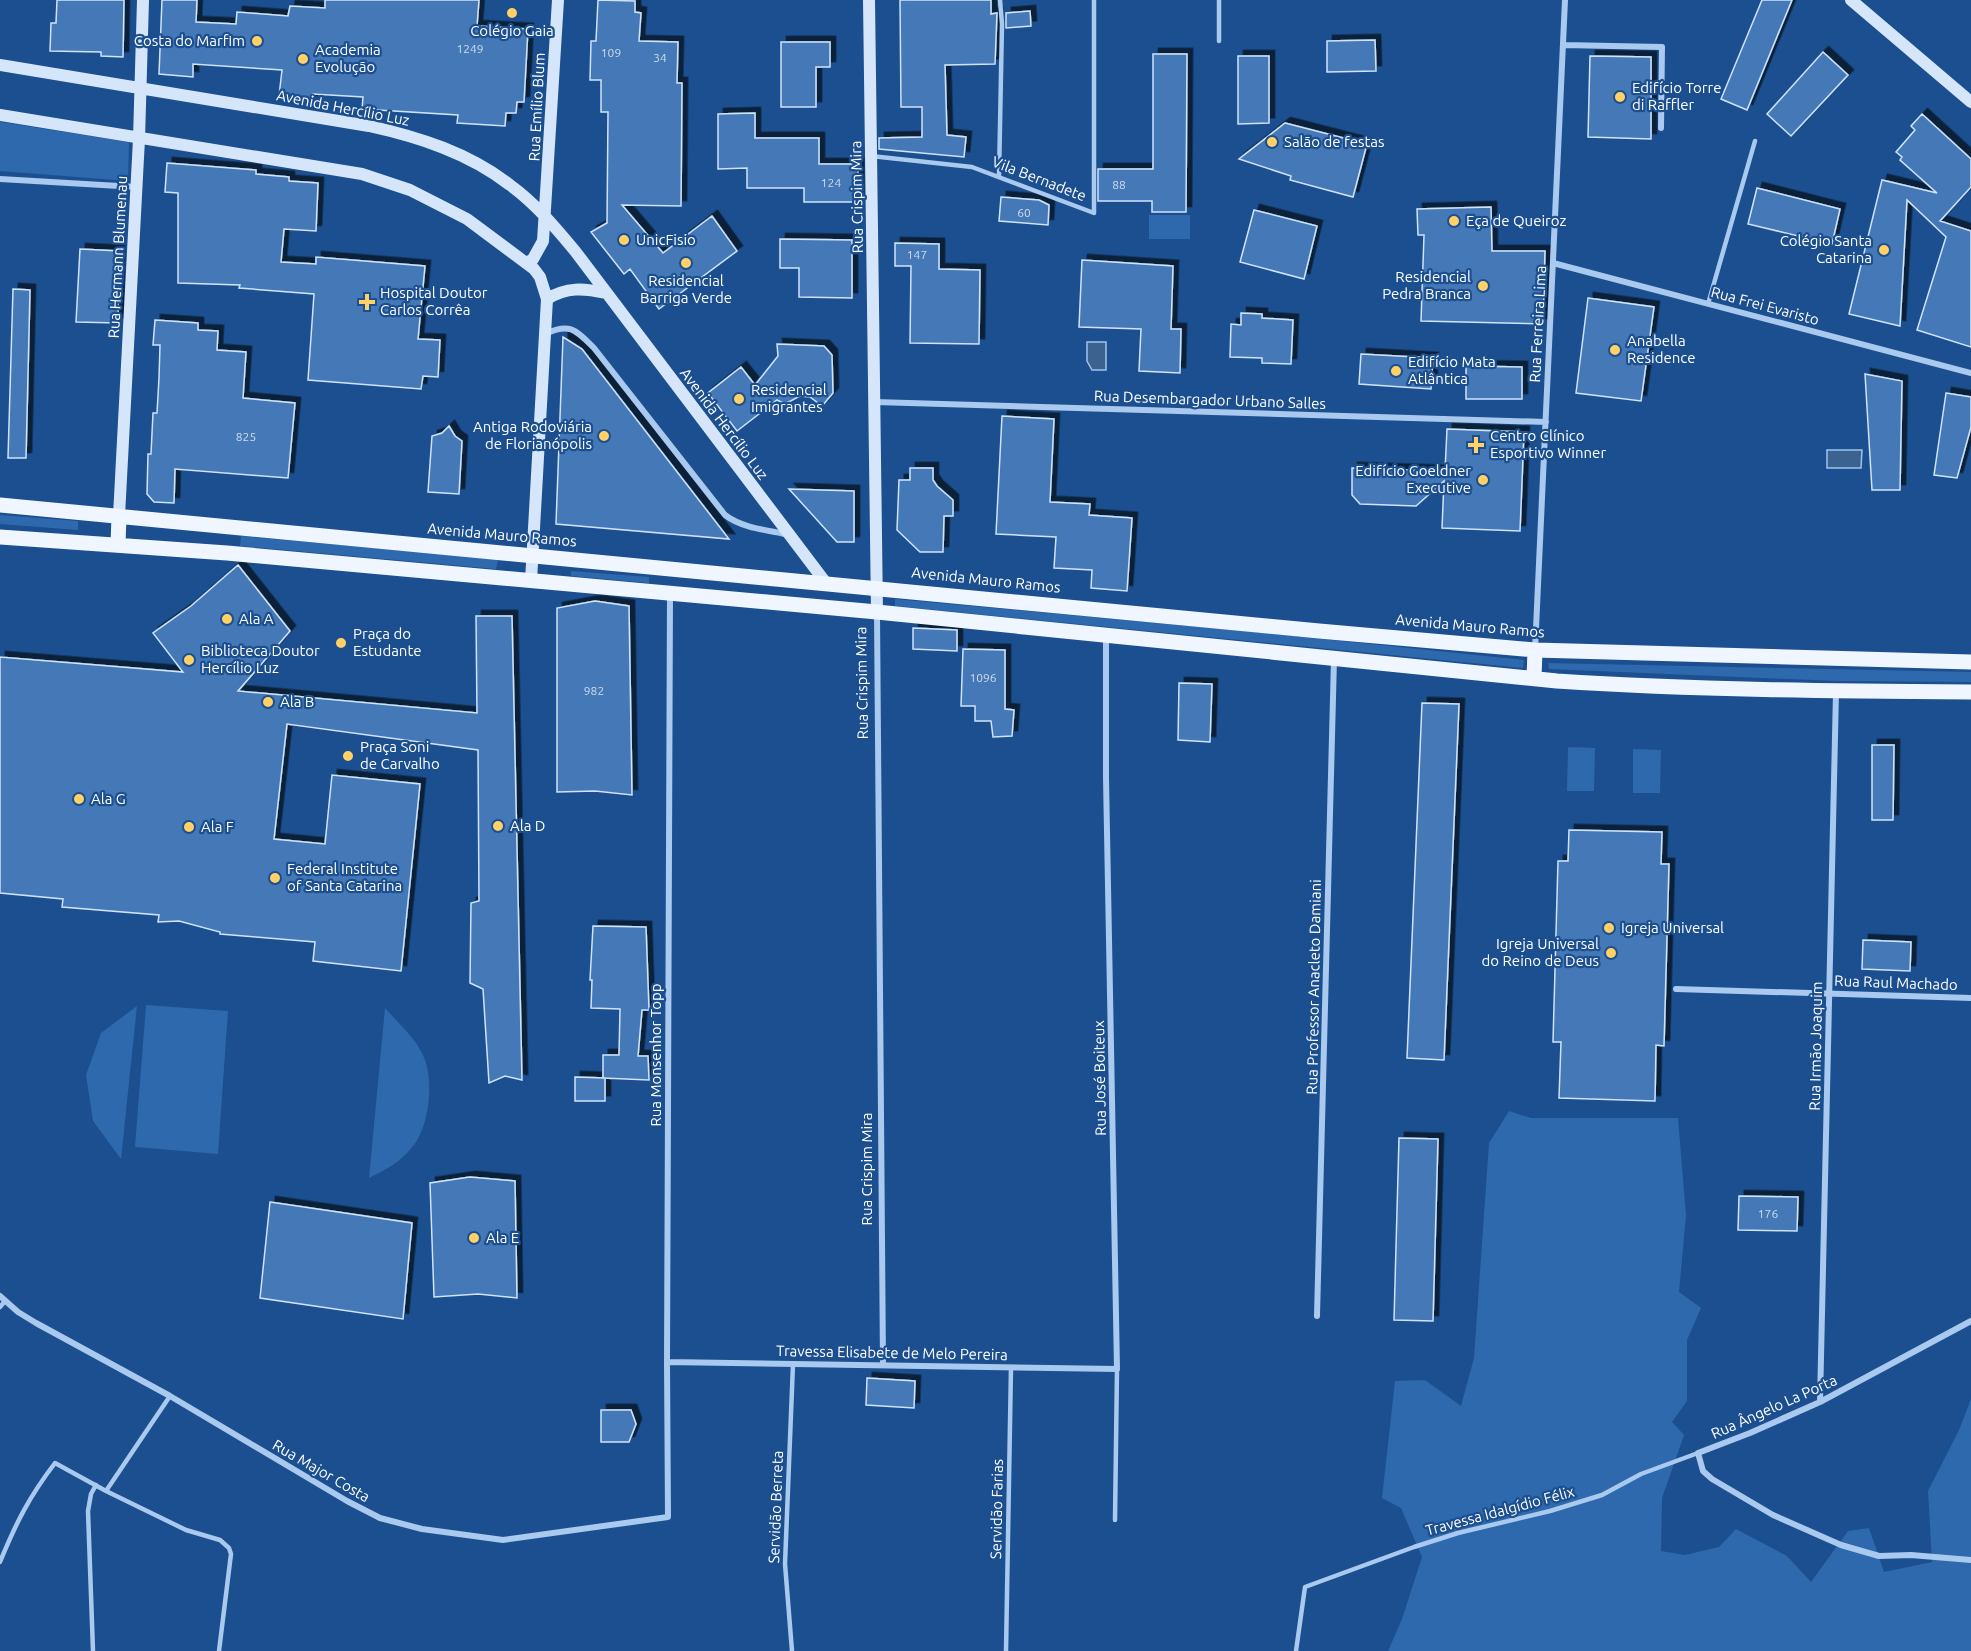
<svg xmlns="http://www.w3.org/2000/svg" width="1971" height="1651" font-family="Ubuntu,sans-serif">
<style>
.green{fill:#2e69ad}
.water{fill:#3c6290;stroke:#9cc4f0;stroke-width:1.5}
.building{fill:#4478b7;stroke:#cfe3fa;stroke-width:1.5;filter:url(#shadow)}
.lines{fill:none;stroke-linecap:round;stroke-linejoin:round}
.lane{stroke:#a9c9ee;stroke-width:4.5}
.street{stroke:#a9c9ee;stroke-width:6}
.secondary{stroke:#d6e6fa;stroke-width:12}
.primary{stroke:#f0f6ff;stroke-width:15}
.poi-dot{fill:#ffd166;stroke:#1b4f8f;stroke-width:2}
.labels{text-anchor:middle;stroke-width:4.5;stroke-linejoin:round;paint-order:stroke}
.number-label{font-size:12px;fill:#d0dded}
.poi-label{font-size:15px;fill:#fff;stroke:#1b4f8f;text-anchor:start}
.street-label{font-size:15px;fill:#fff;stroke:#1b4f8f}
</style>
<defs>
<filter id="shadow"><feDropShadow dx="5.5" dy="-5.5" stdDeviation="0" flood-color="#0009"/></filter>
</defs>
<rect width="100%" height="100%" fill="#1b4f8f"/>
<path class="green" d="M0,122L129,142L128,181L0,171Z
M1149,215H1190V239H1149Z
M0,515L78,521V530L0,524Z
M241,536L498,559L496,569L240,546Z
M571,571L649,577V583L571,576Z
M895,599L1265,633L1524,660L1523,668L895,606Z
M1548,663L1971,672V682L1837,681L1549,669Z
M1568,747L1595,748L1594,791H1567Z
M1633,749L1661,750L1660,793H1633Z
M146,1005L228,1011L218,1154L135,1147Z
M137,1006L121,1159L93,1121L86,1075L101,1033Z
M385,1008C399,1024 418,1040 425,1060C434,1086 429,1132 408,1152C397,1164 383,1171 369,1178Z
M1509,1111L1531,1118H1678L1686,1215L1679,1292L1701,1308L1687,1340V1401L1672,1422L1684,1435L1662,1498L1661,1551L1685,1555L1719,1547L1736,1529L1787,1556L1811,1582L1848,1531L1869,1528L1884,1572L1932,1562L1928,1491L1959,1430L1971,1399V1651H1388L1402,1619L1422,1557L1401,1508L1382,1498L1395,1381L1425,1380L1461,1406L1474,1358L1489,1143Z"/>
<path class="water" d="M1087,342H1106V370H1092L1087,361Z
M1827,450H1862L1861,468H1827Z"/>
<path class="building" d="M57,0H124L123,57L101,56V52L50,51L51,23H56Z
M162,0H197L196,22L236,24L237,12L288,16L290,6L325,8V0H479L477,26L528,29L524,102H517L516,113H506L505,126L457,123L458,115L362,109L363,97L313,94V101L279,96L282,70L193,64V77L159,74Z
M598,0L635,1V12L641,13L639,41L678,42L677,83H682L681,206L622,205L663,253L712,216L737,251L659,309L630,269L624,274L591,232L607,223L608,112H601V80H590L591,41H596Z
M900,0H991V14L997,13L995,64L945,65L947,135L966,137L964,157L879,149V138L922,137V107H901Z
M1762,0H1792L1747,110L1721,99Z
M1030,11L1031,26L1006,28V13Z
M1375,40L1376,71L1327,72V41Z
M781,42H830V67H816V107H781Z
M1823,52L1848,75L1791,136L1767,114Z
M1153,54H1187L1186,212H1152V201H1098V169H1153Z
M1238,56H1269V123L1238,124Z
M1590,56L1651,57V139L1588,137Z
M755,113V138H819V164H858V202H804V188H747V168L718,169V114Z
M1922,114L1971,159V187L1940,221L1971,231V347L1917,330L1946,237L1907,200L1900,326L1849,314L1882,180L1937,193L1900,160L1902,157L1896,152L1915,130L1911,126Z
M1285,123L1367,144L1353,197L1290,180L1291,176L1239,159Z
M167,163L256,170V174L289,177V181L318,183L316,231L284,229L281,262L316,264V257L425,266L418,339L440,340L438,377L423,376L421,389L308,380L314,294L239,288L240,285L178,283V193L165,192Z
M1757,188L1840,209L1832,244L1748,224Z
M1001,197L1039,200L1049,205L1048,225L999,221Z
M1491,207L1492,251H1545L1543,324L1421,321L1424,235H1418L1417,209Z
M1254,210L1317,226L1304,279L1240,262Z
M780,239L852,240V298L799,297V268H780Z
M895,243L939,244V269L980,270L979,344L910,343L911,266H895Z
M80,249L119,251L118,323L76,322Z
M1082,260L1173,266L1171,329H1181L1180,373L1139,371L1141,329L1079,327Z
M13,289L30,290L26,458H8Z
M1588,298L1654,307L1641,401L1576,393Z
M1241,313L1262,314V318L1293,320L1291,364L1262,363V358L1230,357L1231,324L1241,325Z
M155,320L198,323V330L218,331L217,350L246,352L243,398L295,403L288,478L175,469L174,503L154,502L147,494L148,454H151L153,413H157L159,378L160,345H153Z
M563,337L582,349L729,539L556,524Z
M777,344L824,346L832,355L833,393L822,406L810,397L800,396L785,404L777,400L737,431L708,393L741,367L755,385L778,356Z
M1361,354L1433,358L1431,389L1359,384Z
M1466,366L1522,367V399H1466Z
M1865,374L1902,381L1900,490H1872Z
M1946,393L1971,397V427L1957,478L1934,475Z
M1002,416L1054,419L1050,502L1090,504L1089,515L1132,518L1127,591L1091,588L1092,570L1054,568L1056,537L996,534Z
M449,426L455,436L462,441L459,494L428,492L432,436L442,433Z
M1447,429L1524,432L1520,531L1442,528L1444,481L1416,506L1360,504L1352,495V468L1445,471Z
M910,468H933V480L937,486L953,500V516H944L943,552H920L897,530L899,480H910Z
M789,489L854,491V542H837Z
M238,565L290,631L238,691L477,713L476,616H512L522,1080L505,1076L489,1083L483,989L470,983L471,903L479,901L478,750L287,724L274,839L325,844L332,775L420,784L401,971L313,961L315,942L220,934V932L179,921L158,922L159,915L62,907L63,899L0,893V657L183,672L153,633L191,606Z
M595,601L629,606L632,795L595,791L557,792V608Z
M913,628L957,630V651L913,649Z
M963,649L1005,650V709L1014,710L1012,736L993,737L991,721H975V706H961Z
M1179,683L1212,684L1210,742L1178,740Z
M1422,703L1459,704L1444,1060L1407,1058Z
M1872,745H1894L1893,820H1872Z
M1569,830L1662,832L1661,864H1669L1664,1046L1656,1045L1655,1101L1559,1098L1561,1042H1553L1558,861H1568Z
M593,926L646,927L649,1010H642L638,1056H648L649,1080L603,1078V1055H619L620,1009L591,1008L592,980H590Z
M1863,940L1911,942L1910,971L1862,969Z
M575,1077L605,1078V1101H575Z
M1399,1138L1438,1139L1433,1321L1394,1320Z
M470,1177L515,1181L517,1298L478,1294L434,1297L430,1183Z
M1739,1196L1798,1197L1797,1231L1738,1230Z
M270,1202L412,1223L403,1319L260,1298Z
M867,1378L915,1381L914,1408L866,1405Z
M601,1410H631L636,1424L629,1442H601Z"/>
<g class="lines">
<path class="lane" d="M1219,0V41
M871,156L972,167L1094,213V0
M999,176L1002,24L1000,0
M1708,304L1755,141
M0,1307L5,1301
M170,1396L106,1491L186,1530L220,1540L229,1548L231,1554L219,1651
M1115,1520L1117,1369
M0,1562C16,1523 29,1497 55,1463L106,1491
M93,1651L88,1511L91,1494L96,1485
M792,1651L785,1564L793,1364
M1006,1651L1011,1367
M1296,1651L1305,1587L1414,1547L1458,1533L1550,1511L1602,1495L1641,1474L1698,1453"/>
<path class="street" d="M1563,45L1662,47L1661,128
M0,179L136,187
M1553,263L1971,373
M545,334C570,322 576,330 594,348L725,515C742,528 766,530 786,534
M875,402L1546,422
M877,613L883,1365
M1535,650L1565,0
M1676,989L1971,998
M0,1296L18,1312L36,1323L170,1396L347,1501L380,1518L422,1529L503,1540L668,1517L667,1362L670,594
M1317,1316L1334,659
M1971,1321L1820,1402L1750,1433L1698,1453L1703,1471L1712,1479L1773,1515L1841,1545L1879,1556L1911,1555L1971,1560
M667,1362L1117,1369L1106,778V636
M1820,1402L1836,692"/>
<path class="secondary" d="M869,0L877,612
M1851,0L1971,102
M0,65L369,126C419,137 469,153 510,185C535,203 555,227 575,251L826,583
M0,115L362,174L410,190L467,219L534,269L540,277L547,299L531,581
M527,263L533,259L543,241L558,0
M547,299C567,287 583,288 606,293
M119,516L139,139L143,0"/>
<path class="primary" d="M0,505L1319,631L1535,650L1971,662
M0,537L227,553L877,612L1557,681C1695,690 1833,691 1971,692
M118,545L119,516
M1534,678L1535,650"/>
</g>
<g class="poi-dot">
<circle cx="512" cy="13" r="6"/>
<circle cx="257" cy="41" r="6"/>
<circle cx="303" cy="59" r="6"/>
<circle cx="1620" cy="97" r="6"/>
<circle cx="1272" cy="142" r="6"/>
<circle cx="1454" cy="221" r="6"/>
<circle cx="624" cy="240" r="6"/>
<circle cx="1884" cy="250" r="6"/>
<circle cx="686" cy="263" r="6"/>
<circle cx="1483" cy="286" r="6"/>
<path d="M364 293h6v6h6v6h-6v6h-6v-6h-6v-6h6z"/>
<circle cx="1615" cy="350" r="6"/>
<circle cx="1396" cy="371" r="6"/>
<circle cx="739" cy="399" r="6"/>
<circle cx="604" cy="436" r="6"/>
<path d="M1473 436h6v6h6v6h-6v6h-6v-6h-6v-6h6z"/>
<circle cx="1483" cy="480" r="6"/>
<circle cx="227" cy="619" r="6"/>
<circle cx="341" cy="643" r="6"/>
<circle cx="189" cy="660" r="6"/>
<circle cx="268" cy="702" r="6"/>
<circle cx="348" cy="756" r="6"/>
<circle cx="79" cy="799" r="6"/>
<circle cx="498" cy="826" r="6"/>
<circle cx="189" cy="827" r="6"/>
<circle cx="275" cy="878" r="6"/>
<circle cx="1609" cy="928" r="6"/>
<circle cx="1611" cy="953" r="6"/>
<circle cx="474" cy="1238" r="6"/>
</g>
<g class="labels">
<g class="number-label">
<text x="470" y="53">1249</text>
<text x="611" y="57">109</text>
<text x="660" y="62">34</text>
<text x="831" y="187">124</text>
<text x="1119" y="189">88</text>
<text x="1024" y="217">60</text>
<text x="917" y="259">147</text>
<text x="246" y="441">825</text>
<text x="983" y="682">1096</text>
<text x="594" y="695">982</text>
<text x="1768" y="1218">176</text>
</g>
<g class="poi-label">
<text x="512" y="36" text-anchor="middle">Colégio Gaia</text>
<text x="245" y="46" text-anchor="end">Costa do Marfim</text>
<text x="315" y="55">Academia<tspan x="315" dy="17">Evolução</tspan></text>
<text x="1632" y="93">Edifício Torre<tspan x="1632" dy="17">di Raffler</tspan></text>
<text x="1284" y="147">Salão de festas</text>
<text x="1466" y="226">Eça de Queiroz</text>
<text x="636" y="245">UnicFisio</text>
<text x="1872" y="246" text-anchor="end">Colégio Santa<tspan x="1872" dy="17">Catarina</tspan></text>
<text x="1471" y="282" text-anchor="end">Residencial<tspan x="1471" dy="17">Pedra Branca</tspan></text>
<text x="686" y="286" text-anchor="middle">Residencial<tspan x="686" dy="17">Barriga Verde</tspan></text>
<text x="380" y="298">Hospital Doutor<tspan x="380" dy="17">Carlos Corrêa</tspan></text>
<text x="1627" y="346">Anabella<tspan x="1627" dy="17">Residence</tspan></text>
<text x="1408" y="367">Edifício Mata<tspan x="1408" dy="17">Atlântica</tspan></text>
<text x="751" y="395">Residencial<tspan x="751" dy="17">Imigrantes</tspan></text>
<text x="592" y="432" text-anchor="end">Antiga Rodoviária<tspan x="592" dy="17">de Florianópolis</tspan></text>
<text x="1490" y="441">Centro Clínico<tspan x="1490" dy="17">Esportivo Winner</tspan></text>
<text x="1471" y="476" text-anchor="end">Edifício Goeldner<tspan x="1471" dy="17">Executive</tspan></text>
<text x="239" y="624">Ala A</text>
<text x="353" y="639">Praça do<tspan x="353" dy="17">Estudante</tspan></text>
<text x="201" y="656">Biblioteca Doutor<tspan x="201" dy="17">Hercílio Luz</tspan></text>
<text x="280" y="707">Ala B</text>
<text x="360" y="752">Praça Soni<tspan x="360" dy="17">de Carvalho</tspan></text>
<text x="91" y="804">Ala G</text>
<text x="510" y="831">Ala D</text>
<text x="201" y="832">Ala F</text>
<text x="287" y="874">Federal Institute<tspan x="287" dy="17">of Santa Catarina</tspan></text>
<text x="1621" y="933">Igreja Universal</text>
<text x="1599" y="949" text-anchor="end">Igreja Universal<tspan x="1599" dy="17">do Reino de Deus</tspan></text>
<text x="486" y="1243">Ala E</text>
</g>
<g class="street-label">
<text transform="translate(537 107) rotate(-87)" y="5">Rua Emílio Blum</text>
<text transform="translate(343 108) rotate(11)" y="5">Avenida Hercílio Luz</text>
<text transform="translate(1039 179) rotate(21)" y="5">Vila Bernadete</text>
<text transform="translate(857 197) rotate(-91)" y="5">Rua Crispim Mira</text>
<text transform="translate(118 257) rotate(-87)" y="5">Rua Hermann Blumenau</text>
<text transform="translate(1765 306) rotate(15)" y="5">Rua Frei Evaristo</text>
<text transform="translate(1538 324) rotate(-87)" y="5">Rua Ferreira Lima</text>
<text transform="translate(1210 400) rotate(2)" y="5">Rua Desembargador Urbano Salles</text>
<text transform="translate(724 424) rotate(53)" y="5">Avenida Hercílio Luz</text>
<text transform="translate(502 535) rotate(5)" y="5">Avenida Mauro Ramos</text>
<text transform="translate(986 580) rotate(6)" y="5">Avenida Mauro Ramos</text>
<text transform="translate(1470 626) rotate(5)" y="5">Avenida Mauro Ramos</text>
<text transform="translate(862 683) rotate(-91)" y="5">Rua Crispim Mira</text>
<text transform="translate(1896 983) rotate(2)" y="5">Rua Raul Machado</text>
<text transform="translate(1314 987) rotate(-89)" y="5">Rua Professor Anacleto Damiani</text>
<text transform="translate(1816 1046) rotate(-89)" y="5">Rua Irmão Joaquim</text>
<text transform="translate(656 1055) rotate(-90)" y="5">Rua Monsenhor Topp</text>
<text transform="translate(1100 1078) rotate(-91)" y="5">Rua José Boiteux</text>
<text transform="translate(867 1169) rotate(-90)" y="5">Rua Crispim Mira</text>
<text transform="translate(892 1353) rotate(1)" y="5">Travessa Elisabete de Melo Pereira</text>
<text transform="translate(1774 1407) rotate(-24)" y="5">Rua Ângelo La Porta</text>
<text transform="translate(321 1471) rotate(30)" y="5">Rua Major Costa</text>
<text transform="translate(776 1507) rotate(-88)" y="5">Servidão Berreta</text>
<text transform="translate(997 1509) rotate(-89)" y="5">Servidão Farias</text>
<text transform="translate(1500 1511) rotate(-15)" y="5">Travessa Idalgídio Félix</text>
</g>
</g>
</svg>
